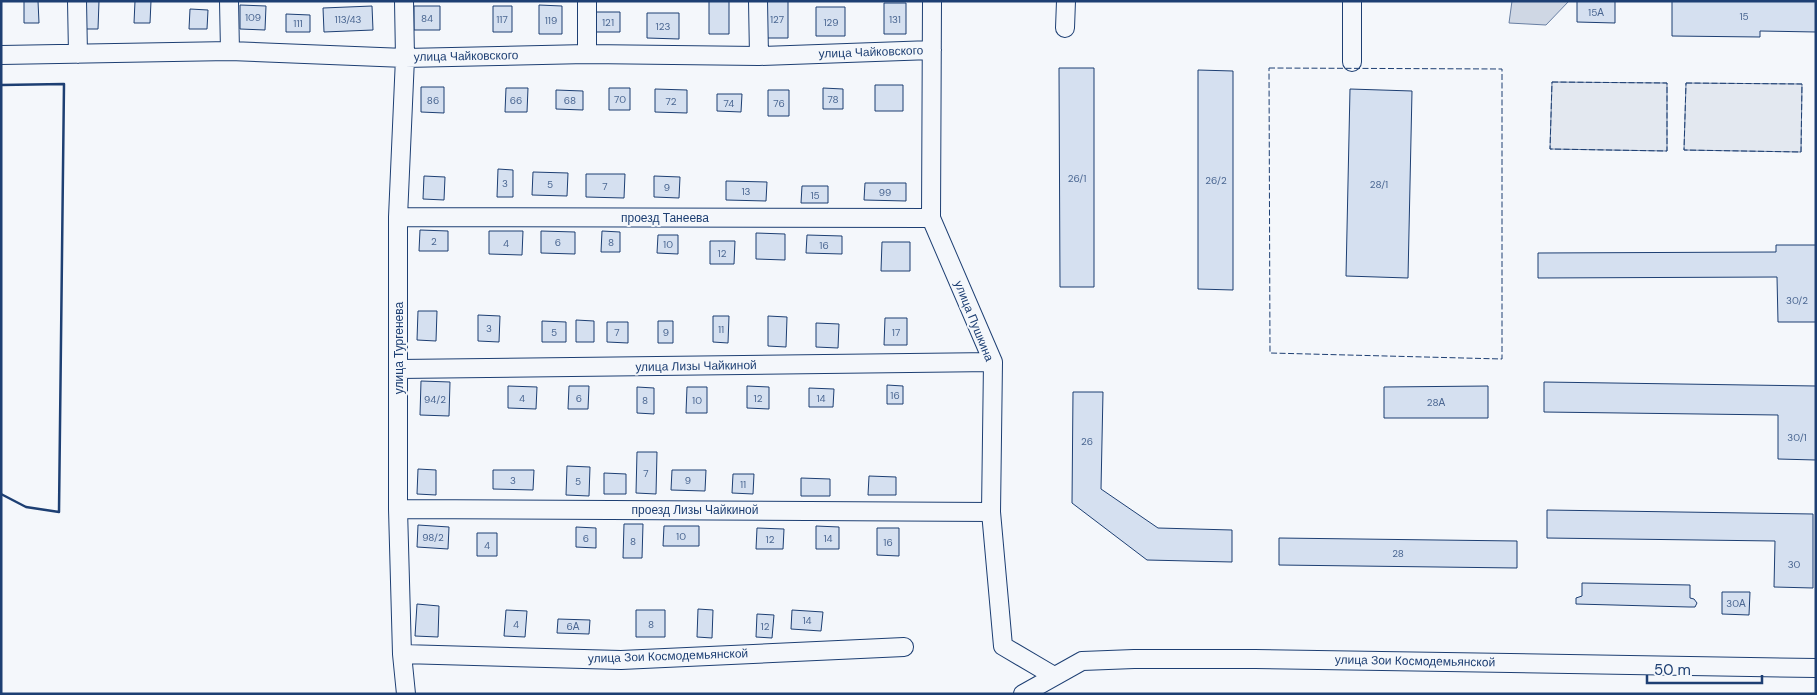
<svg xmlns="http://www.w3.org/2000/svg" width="1817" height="695" font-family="'DM Sans',sans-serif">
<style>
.parking{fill:#e3e8f0;stroke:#687fa3}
.water{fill:#cfd7e4;stroke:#687fa3}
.building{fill:#d5e0f0;stroke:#1d3f73}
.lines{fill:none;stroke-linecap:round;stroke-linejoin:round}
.minor-casing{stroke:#1d3f73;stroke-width:20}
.minor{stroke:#f4f7fb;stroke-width:18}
.fence{stroke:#1d3f73;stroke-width:1;stroke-dasharray:6 2.5;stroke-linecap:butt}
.wall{stroke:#1d3f73;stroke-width:2.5}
.labels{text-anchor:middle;stroke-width:4;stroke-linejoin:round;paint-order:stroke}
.number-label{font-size:10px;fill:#4b6792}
.street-label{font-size:12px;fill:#1d3f73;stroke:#f4f7fb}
</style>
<rect width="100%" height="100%" fill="#f4f7fb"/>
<path class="parking" d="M1552,82L1667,83V151L1550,149Z
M1686,83L1802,84L1801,152L1684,150Z"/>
<path class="water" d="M1512,1H1569L1546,25L1509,23Z"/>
<path class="building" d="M24,1H38L39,23H24Z
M82,1H99L98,29H81Z
M135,1H151L150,23H134Z
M709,1H729V34H709Z
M766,1H788V38H766Z
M1577,1H1615V23L1577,22Z
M1672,1H1816V32L1760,31V37L1672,36Z
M884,3H906V34H884Z
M240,5L266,6L265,30L240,29Z
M539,5L562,6V34H539Z
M372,6L373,30L324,32L323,8Z
M414,6H440V30H414Z
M493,6H512V32H493Z
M816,7H845V36H816Z
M190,9L208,10L207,29H189Z
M596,12H620V32H596Z
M647,13H679V39L647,38Z
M286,14L310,15V32H286Z
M1059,68H1094V287H1060Z
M1198,70L1233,71V290L1198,289Z
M875,85H903V111H875Z
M421,87H444V113L421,112Z
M506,88H528L527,112H505Z
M609,88H630V110H609Z
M823,88L843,89V109H823Z
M655,89L687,90V113L655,112Z
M1350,89L1412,91L1408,278L1346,276Z
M556,90L583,91V110L556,109Z
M768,90H789V116H768Z
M717,94H742L741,112L717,111Z
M498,169L513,170V197H497Z
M533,172L568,173L567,196L532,195Z
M586,174H625L624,198L586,197Z
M424,176L445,177L444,200L423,199Z
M654,176L680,177L679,198L654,197Z
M726,181L767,182L766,201L726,200Z
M865,183H906V201L864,200Z
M802,186H828V203H801Z
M420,230L448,231V251H419Z
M489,231H523L522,255L489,254Z
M541,231L575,232V254L541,253Z
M602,231L620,232V252H601Z
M756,233L785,234V260L756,259Z
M658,235H678V254L657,253Z
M807,235L842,236V254L806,253Z
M710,241H735L734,264H710Z
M882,242H910V271H881Z
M1776,245H1816V322H1778L1777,277L1538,278V253L1776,252Z
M418,311H437L436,341L417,340Z
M478,315L500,316L499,342L478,341Z
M713,316H729L728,343L713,342Z
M768,316L787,317L786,347L768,346Z
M885,318H907V345H884Z
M576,320L594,321V342H576Z
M542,321L566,322V342H542Z
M658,321H673V343H658Z
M607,322H628V343L607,342Z
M816,323L839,324L838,348L816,347Z
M421,381L450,382L449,416L420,415Z
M1544,382L1816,386V460L1778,459V415L1544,412Z
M887,385L903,386V404H887Z
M508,386L537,387L536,409L508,408Z
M569,386H589L588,409H568Z
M747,386L769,387V409L747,408Z
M1488,386V418H1384V387Z
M637,387L654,388V414L637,413Z
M687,387H707V413H686Z
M809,388L834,389L833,407H809Z
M1073,392H1103L1101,489L1158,528L1232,530V562L1147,560L1072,503Z
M637,452H657L656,494L636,493Z
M567,466L590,467L589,496L566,495Z
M418,469L436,470V495L417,494Z
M493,470H534L533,490L493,489Z
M672,470H706L705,491L671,490Z
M604,473L626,474V494H604Z
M733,474H754L753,494L732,493Z
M869,476L896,477V495H868Z
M801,478L830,479V496H801Z
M1547,510L1813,514V588L1774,587L1775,541L1547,538Z
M624,524H643L642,558H623Z
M418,525L449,527L448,549L417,547Z
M664,526H699V546H663Z
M816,526L839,527V549H816Z
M576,527L596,528V548L576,547Z
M757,528L784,529L783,549H756Z
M877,528H899V556L877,555Z
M477,533H497V556H477Z
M1279,538L1517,541V568L1279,565Z
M1582,583L1690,585V598L1694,599L1697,603L1695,607H1689L1576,604V598L1582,596Z
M1722,592H1750L1749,615L1722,614Z
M417,604L439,606L438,637L415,636Z
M698,609L713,610L712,638L697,637Z
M506,610L527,611L525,637L504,636Z
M636,610H665V637H636Z
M792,610L823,612L821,631L791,629Z
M757,614L774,615L772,638L756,637Z
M558,619L590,620L589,634L557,633Z"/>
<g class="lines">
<defs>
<path id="minor" d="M77,1L78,54
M229,1L230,51
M404,1L405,58L398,217V509L402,654L406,694
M587,1V54
M758,1L759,56
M932,1L931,218L993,362L991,512L1003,646L1054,676
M1065,28L1066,1
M1,55L230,51L405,58L587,54L759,56L932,50
M1352,62V1
M398,217L931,218
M399,369L993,362
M398,509L991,512
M402,654L621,660L904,647
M1023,694L1082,661L1134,659H1255L1816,668"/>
</defs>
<use href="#minor" class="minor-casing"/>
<use href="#minor" class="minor"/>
<path class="fence" d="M1269,68L1502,69V359L1270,353Z
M1552,82L1667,83V151L1550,149Z
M1686,83L1802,84L1801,152L1684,150Z"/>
<path class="wall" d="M1,85L64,84L59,512L26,507L1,494"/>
</g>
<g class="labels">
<g class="number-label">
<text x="1596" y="16">15А</text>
<text x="1744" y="20">15</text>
<text x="253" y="21">109</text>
<text x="427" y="22">84</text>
<text x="348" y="23">113/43</text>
<text x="502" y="23">117</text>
<text x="777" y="23">127</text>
<text x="895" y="23">131</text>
<text x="551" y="24">119</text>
<text x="608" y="26">121</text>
<text x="831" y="26">129</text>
<text x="298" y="27">111</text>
<text x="663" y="30">123</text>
<text x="620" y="103">70</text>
<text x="833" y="103">78</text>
<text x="433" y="104">86</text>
<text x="516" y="104">66</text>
<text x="570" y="104">68</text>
<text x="671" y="105">72</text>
<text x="729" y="107">74</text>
<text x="779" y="107">76</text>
<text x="1077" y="182">26/1</text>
<text x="1216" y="184">26/2</text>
<text x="505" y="187">3</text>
<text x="550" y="188">5</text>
<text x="1379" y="188">28/1</text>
<text x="605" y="190">7</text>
<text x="667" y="191">9</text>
<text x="746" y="195">13</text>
<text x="885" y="196">99</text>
<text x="815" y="199">15</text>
<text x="434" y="245">2</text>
<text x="558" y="246">6</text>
<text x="611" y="246">8</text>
<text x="506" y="247">4</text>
<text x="668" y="248">10</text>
<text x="824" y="249">16</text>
<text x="722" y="257">12</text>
<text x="1797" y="304">30/2</text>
<text x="489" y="332">3</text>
<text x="721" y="333">11</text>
<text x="554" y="336">5</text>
<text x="617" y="336">7</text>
<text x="666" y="336">9</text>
<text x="896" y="336">17</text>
<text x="895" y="399">16</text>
<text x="522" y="402">4</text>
<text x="579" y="402">6</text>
<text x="758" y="402">12</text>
<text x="821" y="402">14</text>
<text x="435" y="403">94/2</text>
<text x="645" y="404">8</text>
<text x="697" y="404">10</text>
<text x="1436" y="406">28А</text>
<text x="1797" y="441">30/1</text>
<text x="1087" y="445">26</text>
<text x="646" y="477">7</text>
<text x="513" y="484">3</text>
<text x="688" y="484">9</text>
<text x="578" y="485">5</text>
<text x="743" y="488">11</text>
<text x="681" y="540">10</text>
<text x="433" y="541">98/2</text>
<text x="586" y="542">6</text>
<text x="828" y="542">14</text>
<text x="770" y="543">12</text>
<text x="633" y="545">8</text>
<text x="888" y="546">16</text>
<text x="487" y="549">4</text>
<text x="1398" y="557">28</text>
<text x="1794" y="568">30</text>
<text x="1736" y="607">30А</text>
<text x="807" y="624">14</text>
<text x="516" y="628">4</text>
<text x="651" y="628">8</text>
<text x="573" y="630">6А</text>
<text x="765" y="630">12</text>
</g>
<g class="street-label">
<text transform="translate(871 52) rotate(-2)" y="4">улица Чайковского</text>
<text transform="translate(466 56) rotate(-1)" y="4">улица Чайковского</text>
<text x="665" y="222">проезд Танеева</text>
<text transform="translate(974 321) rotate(68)" y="4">улица Пушкина</text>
<text transform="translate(399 348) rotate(-90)" y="4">улица Тургенева</text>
<text transform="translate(696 366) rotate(-1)" y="4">улица Лизы Чайкиной</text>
<text x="695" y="514">проезд Лизы Чайкиной</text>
<text transform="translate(668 656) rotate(-2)" y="4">улица Зои Космодемьянской</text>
<text transform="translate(1415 661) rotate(1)" y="4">улица Зои Космодемьянской</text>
</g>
</g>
<rect width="1817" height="695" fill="none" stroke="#1d3f73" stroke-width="5"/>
<path d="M1647 675v8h115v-8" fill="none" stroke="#1d3f73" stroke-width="2.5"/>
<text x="1654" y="675" font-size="15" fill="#1d3f73" stroke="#f4f7fb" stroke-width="4" paint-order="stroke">50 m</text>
</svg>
